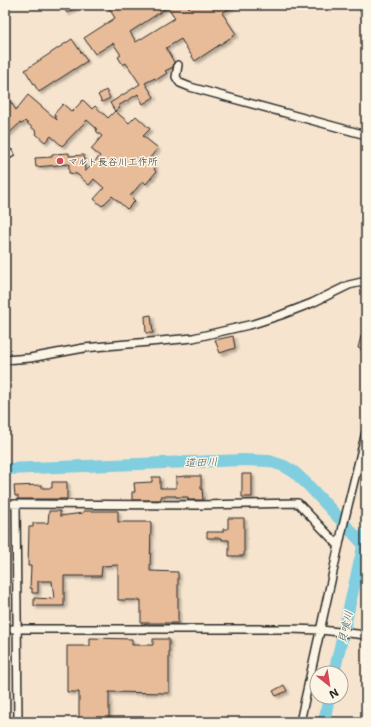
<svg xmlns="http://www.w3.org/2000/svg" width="371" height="727" font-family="'Shantell Sans','Klee One',sans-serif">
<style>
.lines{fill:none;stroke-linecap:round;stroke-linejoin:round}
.stream{stroke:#5e8d97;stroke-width:2}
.river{stroke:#80cedf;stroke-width:12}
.building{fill:#e9bc99;stroke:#2b2b2b;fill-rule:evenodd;filter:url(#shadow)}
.minor-casing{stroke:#2b2b2b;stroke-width:10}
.minor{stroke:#fcf5e5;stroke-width:7}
.poi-dot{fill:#d1495b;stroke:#fcf5e5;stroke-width:1.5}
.labels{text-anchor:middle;stroke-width:3;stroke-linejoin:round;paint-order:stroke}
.poi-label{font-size:10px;fill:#2b2b2b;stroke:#fcf5e5;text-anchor:start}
.water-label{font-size:11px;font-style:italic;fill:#445c61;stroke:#fcf5e5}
</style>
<defs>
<filter id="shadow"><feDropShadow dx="2.5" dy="2.5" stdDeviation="1" flood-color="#0004"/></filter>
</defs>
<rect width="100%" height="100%" fill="#f6e4ce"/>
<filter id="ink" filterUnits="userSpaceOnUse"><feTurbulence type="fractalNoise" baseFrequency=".025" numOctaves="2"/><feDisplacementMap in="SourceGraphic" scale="8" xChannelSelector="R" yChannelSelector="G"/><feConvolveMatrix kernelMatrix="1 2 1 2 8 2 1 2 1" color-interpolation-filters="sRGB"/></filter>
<g filter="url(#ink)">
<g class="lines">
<path class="stream" d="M359,5L366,34"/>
<path class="river" d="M5,469L244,460L269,461L284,466L294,472L308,485L364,545
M334,673L366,534
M324,722L329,697"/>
</g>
<path class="building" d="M62,5H79L67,13Z
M107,5H187L189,8L194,5H235L222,13L236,34L195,61L181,39L166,48L174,62L173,67L165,71L167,73L156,80L155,78L145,83L154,97L143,104L138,94L118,106L120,108L115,111L129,123L136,116L150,129L143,136L158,148L148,160L156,167L154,169L156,172L146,184L143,181L130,196L135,201L127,209L112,196L102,206L94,199L104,188L94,179L89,185L77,174L69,173V164L36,167L35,158L52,157V154L69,153V156L84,155L85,172L100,156L91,149L102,136L97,132L96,128L87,120L62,146L51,136L45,142L36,134L37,132L25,121L22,124L20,123L8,134L5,131V95H6L16,110L28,95L57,120L54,114L63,104L72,112L83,100L92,109L95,106L108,118L115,111L110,103L140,84L126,63L123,65L118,57L121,55L113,43L95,54L84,38L115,18ZM168,7L175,18L136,42L130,32Z
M72,39L87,61L39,92L25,70Z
M106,90L110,98L102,102L98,95Z
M151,315L153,333H146L145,316Z
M233,336L235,348L220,353L215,340Z
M361,336L366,337V350L358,348Z
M242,474H252V497H242Z
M186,476H201V489H202L203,500H188V497H176V496H161V500H132V492H135L134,483L152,482V477H160V488H176V477Z
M52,482H67V499H18V496H15L14,486L42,485V488H52Z
M49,511H60V516L83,513V511H118V522H151L150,571L178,572V623H141V600H118V565L102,566L101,576H64V606H34V598L54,599L52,581H38V593H32V588H30L31,566H28L29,527H33V523H48Z
M228,518H244V556H229V540H222V538H207V532H223V529H228Z
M90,638L132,639V645H153V639H169V693L109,692V722H79V692H67V646H90Z
M284,685L287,691L276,696L273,691Z"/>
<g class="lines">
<defs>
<path id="minor" d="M178,65L176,77L180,83L190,87L366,135
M5,89L6,90
M5,152L10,154
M5,360L30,358L84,348L193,338L253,324L281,315L312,303L349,285L366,281
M5,504L199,505L298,503L339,546
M16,504L18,722
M5,629H290L321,630L366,635
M300,722L344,522L366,432"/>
</defs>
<use href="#minor" class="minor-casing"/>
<use href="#minor" class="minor"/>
</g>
</g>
<circle class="poi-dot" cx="60" cy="161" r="4"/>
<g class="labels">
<g class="poi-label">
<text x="68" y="165">マルト長谷川工作所</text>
</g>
<g class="water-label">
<text transform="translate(201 462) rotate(-2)" y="4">道田川</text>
<text transform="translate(345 627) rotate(-77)" y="4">貝喰川</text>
</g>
</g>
<rect width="371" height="727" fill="none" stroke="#fcf5e5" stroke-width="20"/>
<rect x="10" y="10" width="351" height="707" fill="none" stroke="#2b2b2b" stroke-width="1.5" filter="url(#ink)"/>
<g transform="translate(329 685) rotate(150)"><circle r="19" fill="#fcf5e5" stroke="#a8a49b"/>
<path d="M0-3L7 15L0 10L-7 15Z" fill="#d1495b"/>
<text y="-6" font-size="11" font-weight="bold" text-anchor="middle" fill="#2b2b2b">N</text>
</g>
</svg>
